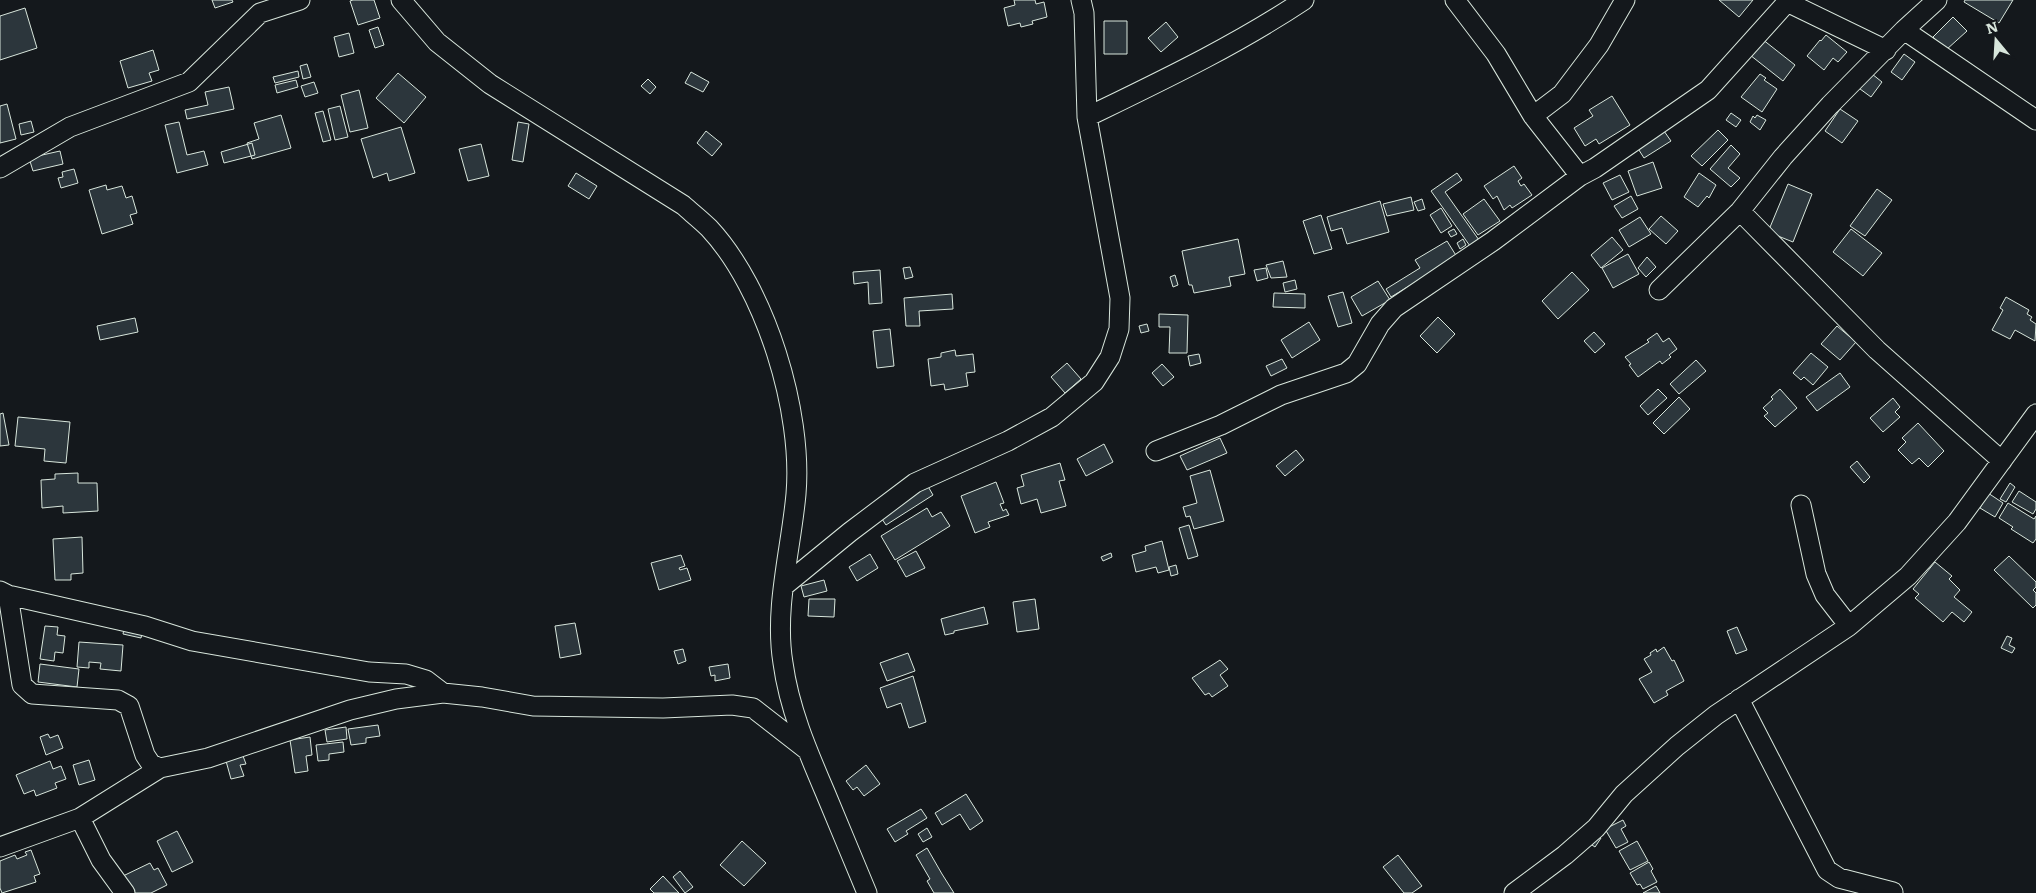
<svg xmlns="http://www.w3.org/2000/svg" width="2036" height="893" font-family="Literata,serif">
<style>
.building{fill:#2c363c;stroke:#d8e6dc}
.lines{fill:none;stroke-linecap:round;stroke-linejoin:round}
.minor-casing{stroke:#d8e6dc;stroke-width:21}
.minor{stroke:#14181c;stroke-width:19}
</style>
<rect width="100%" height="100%" fill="#14181c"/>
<path class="building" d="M212,0H232L233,2L215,8Z
M353,0H374L380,18L358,25L350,1Z
M1014,0H1035L1036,4L1044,2L1047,17L1032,21L1033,24L1021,27L1020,23L1008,26L1004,8L1015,5Z
M1719,0H1753L1739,17Z
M1965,0H2013L1999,23L1964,2Z
M25,8L37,48L0,60V16Z
M1953,17L1967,31L1946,50L1933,37Z
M1104,21H1127V54H1104Z
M1166,22L1178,37L1161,52L1148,38Z
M378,27L384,45L375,48L369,30Z
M349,33L354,53L339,57L334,37Z
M1826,35L1847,52L1838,62L1833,58L1824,70L1807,56L1820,40L1821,41Z
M1762,39L1795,65L1783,81L1750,55Z
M153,50L159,70L149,73L152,81L128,88L120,61Z
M1904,54L1915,62L1902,80L1891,72Z
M307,64L311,77L303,79L300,66Z
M1867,70L1882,82L1871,97L1856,86Z
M298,71L299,77L275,83L273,77Z
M691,72L709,82L703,92L685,83Z
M398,73L426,97L404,123L376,98Z
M1760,74L1766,78L1764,80L1777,89L1762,112L1741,97Z
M648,79L656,87L650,94L641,86Z
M296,80L298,87L277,93L275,85Z
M314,82L318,93L305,97L301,86Z
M229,87L234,109L187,119L185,110L208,105L205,92Z
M359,90L368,128L350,132L341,95Z
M1612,96L1630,125L1599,144L1596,139L1585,146L1574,128L1593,116L1589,110Z
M7,104L16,139L0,143V106Z
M340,106L348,137L335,140L328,109Z
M1840,109L1858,121L1842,143L1825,131Z
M323,111L331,140L323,142L315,113Z
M1731,113L1741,120L1736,127L1726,120Z
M281,115L291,148L252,159L247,143L259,139L254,123Z
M1757,115L1766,120L1760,130L1750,122L1753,116L1755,118Z
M31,121L34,132L21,135L19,124Z
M179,122L187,155L204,151L208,165L177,173L165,125Z
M518,122L529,124L523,162L512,160Z
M401,127L415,173L389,181L387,173L373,178L361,139Z
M1718,130L1728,140L1702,166L1691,156Z
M706,131L722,144L712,156L697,143Z
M1664,131L1671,141L1644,158L1637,147Z
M252,143L255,155L224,163L221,152Z
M481,144L489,176L468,181L459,149Z
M1731,145L1740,154L1728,168L1740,178L1731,187L1710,169Z
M60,151L63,164L33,171L29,158Z
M1653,162L1662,188L1637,196L1628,171Z
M1514,166L1522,178L1518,181L1521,186L1524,184L1532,195L1512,208L1510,205L1504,210L1497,196L1493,199L1484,186Z
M74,169L78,183L61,188L58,178L63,177L62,172Z
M576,173L597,186L589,199L568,186Z
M1457,173L1462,180L1445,192L1479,240L1470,246L1431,191Z
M1699,173L1716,185L1709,198L1707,196L1698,207L1684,197Z
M1620,175L1629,192L1612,200L1603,183Z
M1788,184L1812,194L1793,242L1768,232Z
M106,185L107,190L122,186L126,198L132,196L137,213L130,215L133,224L102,234L89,190Z
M1877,189L1892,200L1865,236L1850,226Z
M1631,196L1638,209L1622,218L1614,206Z
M1411,197L1414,210L1387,216L1383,204Z
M1422,199L1425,209L1418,211L1414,202Z
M1484,199L1500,221L1478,235L1463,214Z
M1380,201L1389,232L1347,244L1342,228L1331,231L1327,217Z
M1441,208L1452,226L1441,233L1430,215Z
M1321,215L1332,249L1314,254L1303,221Z
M1661,216L1678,231L1666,244L1649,229Z
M1640,217L1651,234L1629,247L1619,230Z
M1454,229L1457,234L1451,237L1448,232Z
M1851,229L1882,253L1863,276L1833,252Z
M1612,237L1623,250L1601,268L1591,255Z
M1238,239L1245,274L1229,277L1231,286L1194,293L1192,285H1189L1182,251Z
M1463,239L1466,245L1460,249L1457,243Z
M1447,241L1457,257L1391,297L1386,289L1420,268L1415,260Z
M1628,254L1639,274L1613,288L1602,268Z
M1647,257L1656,267L1646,277L1638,268Z
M1283,261L1287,277L1271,278L1266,265Z
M910,267L913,277L905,279L903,268Z
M1266,268L1268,278L1257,281L1254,270Z
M880,270L882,303L869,304L868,282L854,284L853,272Z
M1572,272L1589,290L1558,319L1542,301Z
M1175,275L1178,285L1173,287L1170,277Z
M1295,280L1297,289L1285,292L1283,283Z
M1378,281L1390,300L1362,316L1351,297Z
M1343,292L1352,323L1338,327L1328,296Z
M1274,293L1305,294V308L1273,307Z
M952,294L953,309L919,311L920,326H906L904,298Z
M2006,297L2029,310L2027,314L2032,317L2030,320L2036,324L2035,341L2015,330L2010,339L1992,330L2003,310L2000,308Z
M1159,314L1188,315L1187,353H1169L1170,327H1159Z
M1438,317L1455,334L1437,353L1420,336Z
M135,318L138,332L100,340L97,326Z
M1309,322L1320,340L1292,358L1281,340Z
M1147,324L1149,331L1141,333L1139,326Z
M1837,326L1856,342L1840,360L1821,344Z
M890,329L894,366L877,368L873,331Z
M1594,332L1605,344L1595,353L1584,341Z
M1657,333L1663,342L1669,338L1677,349L1669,355L1671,357L1662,364L1660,361L1638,377L1629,365L1631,364L1625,357L1649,342L1647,340Z
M955,350L956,356L973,354L975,372L966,373L968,386L945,390L944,384L931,386L928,359L941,357V353Z
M1811,353L1828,367L1813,385L1804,377L1801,380L1793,373Z
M1199,354L1201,363L1190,366L1188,356Z
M1282,359L1287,368L1271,376L1266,366Z
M1696,360L1706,371L1679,394L1670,384Z
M1067,363L1081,379L1065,393L1051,377Z
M1162,364L1174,377L1163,386L1152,373Z
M1840,373L1850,387L1817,411L1806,397Z
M1658,389L1667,398L1648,415L1640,406Z
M1780,389L1797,408L1775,427L1764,416L1768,413L1763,408L1773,399L1771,397Z
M1679,397L1690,409L1664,434L1653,423Z
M1893,398L1900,407L1895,412L1900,417L1883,432L1870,418Z
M3,413L9,445L0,446V414Z
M18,417L70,422L66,463L44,461L45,449L15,446Z
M1918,423L1944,451L1928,467L1919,458L1912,464L1898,450L1906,442L1902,438Z
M1220,438L1227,453L1187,470L1180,456Z
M1104,444L1113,462L1086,476L1077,459Z
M1296,450L1304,460L1285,476L1276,466Z
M1857,461L1870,477L1864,483L1850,467Z
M1060,463L1065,480L1059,481L1066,506L1041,513L1037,499L1021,504L1017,488L1024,486L1021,475Z
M1210,470L1224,521L1194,529L1190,516L1186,517L1183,507L1197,503L1190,476Z
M78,473V483H97L98,511L63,513V506L42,508L41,480L55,479V474Z
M996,482L1004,503L1000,504L1003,511L1006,509L1009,515L988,522L990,527L975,533L961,496Z
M926,483L933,495L886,525L878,513Z
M2010,483L2015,487L2006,502L2000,499Z
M2019,491L2036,502V509L2033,514L2012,502Z
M1988,493L2003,503L1995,517L1980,508Z
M2008,503L2034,519L2036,516V539L2033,543L2011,529L2013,527L1999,518Z
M927,508L932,517L941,512L950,526L895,560L881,536Z
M1189,525L1198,556L1188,559L1179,528Z
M82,537L83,573L71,574V580H55L53,539Z
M1162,541L1169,570L1158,573L1156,567L1136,572L1132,555L1146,551L1145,546Z
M916,551L925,568L906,577L897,561Z
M1111,553L1112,557L1103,561L1101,557Z
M870,554L878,568L857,581L849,567Z
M681,555L685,566L679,568L680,570L687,568L691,580L659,590L651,563Z
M2009,556L2036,582V587L2033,590L2036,593V605L2033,608L1994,570Z
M1935,562L1952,576L1949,579L1960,590L1954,597L1972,612L1964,622L1952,612L1943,622L1915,598L1919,594L1913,589Z
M1176,565L1178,574L1171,576L1169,567Z
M824,580L827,591L804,597L801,586Z
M809,599H835L834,617L808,616Z
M1035,599L1039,629L1017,632L1013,602Z
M984,607L988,624L954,631V633L945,635L941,619Z
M575,623L581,654L560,658L555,626Z
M125,624L143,628L141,638L123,634Z
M45,626L58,627L57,635L65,636L63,653L55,652L54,661L40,659Z
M1737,627L1747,650L1736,654L1727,631Z
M2007,636L2012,638L2009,645L2015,648L2012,653L2001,648Z
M79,642L123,645L121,671L100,669L101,663L89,662V668L77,667Z
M1664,647L1672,661L1674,660L1684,681L1666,691L1668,695L1654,703L1639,679L1652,672L1644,659L1651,655L1650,653L1656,649L1657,652Z
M683,649L686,661L678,664L674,651Z
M908,653L915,671L887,681L880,663Z
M1220,660L1228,669L1220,675L1228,686L1212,697L1209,693L1205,695L1192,678Z
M40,664L79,669L77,687L38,682Z
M728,664L730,678L715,681V675L711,676L709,667Z
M913,676L926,722L909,728L901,703L887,708L880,688Z
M378,725L380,736L366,738V743L351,745L348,729Z
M346,727L347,739L327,742L325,730Z
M48,734L50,738L58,735L63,748L46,755L40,737Z
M310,737L312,755L306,756L308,771L295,773L290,740Z
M343,742L344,752L329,754V760L318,761L316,745Z
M243,756L246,764L240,765L244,776L231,779L226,761Z
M89,760L95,780L79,785L73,765Z
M50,761L53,769L61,766L66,779L55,783L57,788L36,796L34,790L24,794L16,775Z
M866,765L880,784L864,796L857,787L853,790L846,781Z
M966,794L983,821L970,830L960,814L942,825L935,813Z
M921,809L927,818L906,831L908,834L895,842L887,829Z
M1623,820L1626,826L1621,829L1628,842L1616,848L1605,829Z
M927,828L932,837L923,842L918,834Z
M177,831L193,862L172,872L157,841Z
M1596,834L1601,838L1595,847L1589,843Z
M742,841L766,863L744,886L720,865Z
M1637,841L1648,861L1630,870L1619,851Z
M927,848L942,874L954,893H934L927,881L930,879L916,855Z
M31,850L40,874L34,876L36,882L2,893L0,888V861L15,855L17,859L27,855L25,852Z
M1398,855L1422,886L1412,893H1404L1383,867Z
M1649,862L1653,869L1651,871L1657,882L1643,889L1640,884L1637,885L1630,873Z
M150,863L154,870L158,868L167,885L151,893H131L123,876Z
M680,871L693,887L685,893L673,877Z
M663,876L679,893H654L650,889Z
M1656,886L1660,893H1643Z"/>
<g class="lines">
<defs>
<path id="minor" d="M401,0L437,42L490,84L683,205C692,213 701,220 709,228C766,289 803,412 796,494C791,550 774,608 783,663C789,708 807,750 825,792C839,826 853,859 867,893
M1455,0L1496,54L1533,116L1580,176L1595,168L1708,90L1789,0
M1787,2L1886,50
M1904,30L2036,120
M1533,116L1562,94L1599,45L1625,0
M1087,117C1161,81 1235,46 1304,0
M0,168L70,127L189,82L260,13L300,0
M1740,211L1877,350L2002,461
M1659,290L1740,211L1783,157L1830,105L1904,30L1937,0
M1156,451L1221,425L1281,395L1346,373L1357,364L1380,324L1394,308L1493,241L1580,176
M1801,505L1816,574L1825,595L1849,626
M784,586L850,532L915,483L1008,441L1052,417L1094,382L1110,357L1119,329L1120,298L1087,117L1084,13L1081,0
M0,591L8,595L22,685L32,694L118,700L129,706L145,755L151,764L160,768L208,758L350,710L396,699L443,693L482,697L533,706L663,708L732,705L753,708L807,750
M8,595L145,626L192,641L369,672L406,674L426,680L443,693
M1739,699L1827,870L1839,878L1893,892
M80,818L101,860L125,893
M0,847L80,818L160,768
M1514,893L1565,855L1596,828L1624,794L1677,746L1716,715L1849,626L1908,576L1957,522L2036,414"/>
</defs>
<use href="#minor" class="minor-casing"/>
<use href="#minor" class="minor"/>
</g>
<g transform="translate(1996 40) rotate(342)" stroke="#14181c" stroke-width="4" paint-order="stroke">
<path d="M0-4L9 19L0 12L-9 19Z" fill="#d8e6dc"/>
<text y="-8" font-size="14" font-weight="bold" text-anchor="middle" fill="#d8e6dc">N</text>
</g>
</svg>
